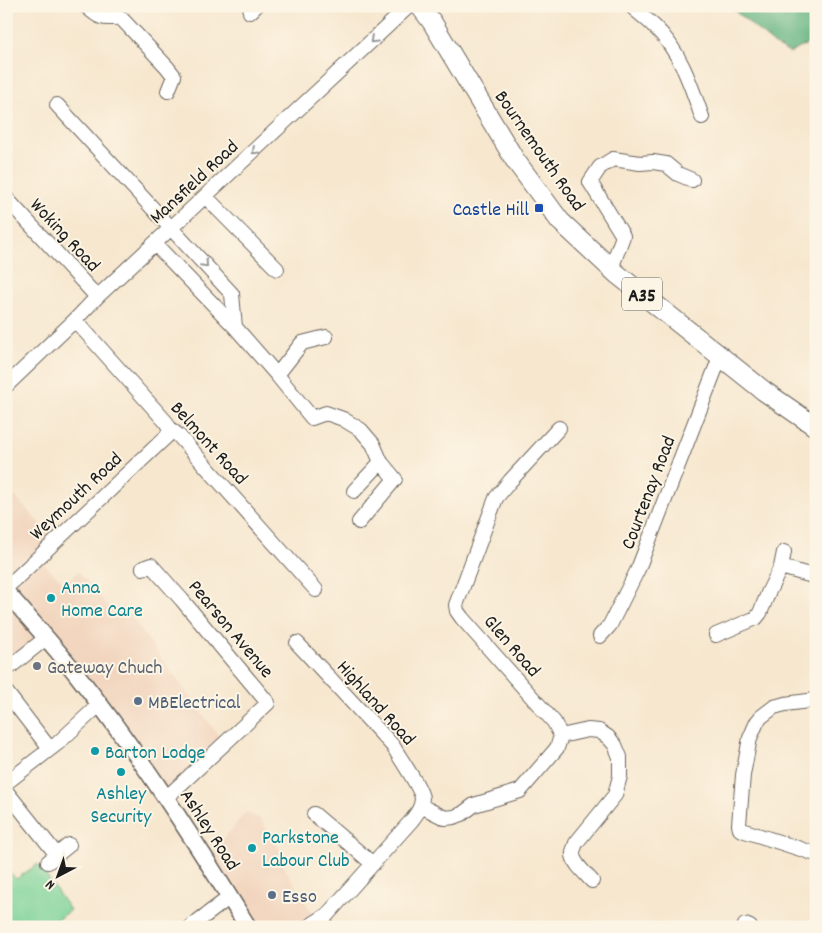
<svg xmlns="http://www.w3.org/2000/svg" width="822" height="933" font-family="Dekko,sans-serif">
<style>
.built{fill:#f2d5be}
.green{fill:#7ad297;stroke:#4b775a}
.forest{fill:#63b480;stroke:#40684e}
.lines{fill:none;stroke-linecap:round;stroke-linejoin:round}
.minor-casing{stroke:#69635b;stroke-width:16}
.major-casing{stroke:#69635b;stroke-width:19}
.highway-casing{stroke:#69635b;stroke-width:21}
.minor{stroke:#fff;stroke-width:14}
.major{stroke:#fff;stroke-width:16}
.highway{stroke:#fff;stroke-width:19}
.oneway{stroke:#999}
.transit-dot{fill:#1a4fb4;stroke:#fcf5e5;stroke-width:2}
.culture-dot{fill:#0f9aa8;stroke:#fcf5e5;stroke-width:2}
.worship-dot{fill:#6b7280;stroke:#fcf5e5;stroke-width:2}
.service-dot{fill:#5c6f8a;stroke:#fcf5e5;stroke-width:2}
.labels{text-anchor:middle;stroke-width:4;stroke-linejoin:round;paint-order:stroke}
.shield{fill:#fcf5e5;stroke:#5f5d58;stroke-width:1}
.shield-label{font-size:19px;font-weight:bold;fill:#1c1c1c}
.street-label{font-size:20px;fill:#1c1c1c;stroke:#fcf5e5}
.transit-label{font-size:20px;fill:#164399;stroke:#fcf5e5;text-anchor:end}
.culture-label{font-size:20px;fill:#0d838f;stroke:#fcf5e5;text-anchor:start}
.worship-label{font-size:20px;fill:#5b616d;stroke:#fcf5e5;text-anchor:start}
.service-label{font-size:20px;fill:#4e5e75;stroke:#fcf5e5;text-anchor:start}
</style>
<rect width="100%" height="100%" fill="#fcf5e5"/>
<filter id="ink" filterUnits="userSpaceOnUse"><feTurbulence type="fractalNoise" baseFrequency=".02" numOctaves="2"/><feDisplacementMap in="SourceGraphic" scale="10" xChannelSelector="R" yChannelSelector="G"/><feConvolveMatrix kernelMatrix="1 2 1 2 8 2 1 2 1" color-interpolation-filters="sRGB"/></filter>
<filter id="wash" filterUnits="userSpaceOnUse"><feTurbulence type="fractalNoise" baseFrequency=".0096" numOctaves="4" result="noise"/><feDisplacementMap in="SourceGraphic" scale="20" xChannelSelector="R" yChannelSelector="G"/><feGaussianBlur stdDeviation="1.12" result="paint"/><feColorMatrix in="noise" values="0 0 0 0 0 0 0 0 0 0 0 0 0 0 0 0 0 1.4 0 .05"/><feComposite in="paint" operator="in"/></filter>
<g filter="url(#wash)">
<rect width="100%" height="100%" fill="#f7e7cf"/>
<path class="built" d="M6,487L56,541L38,558L65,584L78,571L114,613L123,606L224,743L166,798L46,638L6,670Z
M246,812L259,818L282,853V863L317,921L308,927H248L206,860L214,852L225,837Z"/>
<path class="green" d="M38,864L70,910L47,927H6V868L16,879Z"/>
<path class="forest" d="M729,6H816V41H813L790,53L775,45Z"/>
</g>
<g filter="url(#ink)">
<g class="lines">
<defs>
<path id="minor" d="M86,6C99,18 103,20 120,17L167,67L174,76L168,91
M631,6C639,13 647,19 655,27C680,51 691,85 702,117
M250,12L256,6
M57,105L232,294L235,327
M206,197L277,269
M6,198L97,297
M155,244L235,327L277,375L312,418L326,413L343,419L361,430L373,444L381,462
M611,269L623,236L590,182L600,167L613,159L640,163L653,162L666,164L678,174L692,180
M75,320L166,422L170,429L178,435L316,590
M277,375L302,343L326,337
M6,386L75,320L97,297L409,6
M354,491L381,462L395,479L359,522
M781,567L784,552
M143,568L151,565L182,600L268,703L166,798
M6,588L167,436L170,429
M716,635L756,618L760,613L769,591L781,567L816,577
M600,636L610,625L638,569L720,357
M297,643L393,746C399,757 421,788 422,798C422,807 417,813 412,820L327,915L308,927
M6,670L46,638
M6,692L50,749
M816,700L785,704L774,707L761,717L757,722L750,738L743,775L739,825L740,829L745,831L816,854
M561,736L588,730L599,731L608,737L615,745L620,757V776L615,795L576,843C575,847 572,851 573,855C574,864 586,874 592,881
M6,783L58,743L100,704
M6,791L57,855
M421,806L445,818L454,817L462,814L474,805L520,791L557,748L561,736L554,722L462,618L457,611L456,605L496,498L510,481L559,428
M314,814L373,864
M48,862L69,845
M745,925L750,927
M190,927L230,897"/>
<path id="major" d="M6,592C30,619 55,647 78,676C140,755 195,841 248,927"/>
<path id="highway" d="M420,6L432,22L515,160L560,221L617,274L764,391L816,427"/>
</defs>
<use href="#minor" class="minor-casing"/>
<use href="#major" class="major-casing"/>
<use href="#highway" class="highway-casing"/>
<use href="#minor" class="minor"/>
<use href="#major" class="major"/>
<use href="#highway" class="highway"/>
</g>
<defs><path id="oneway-chevron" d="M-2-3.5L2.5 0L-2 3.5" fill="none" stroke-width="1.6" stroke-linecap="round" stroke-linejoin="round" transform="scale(1.25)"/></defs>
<g class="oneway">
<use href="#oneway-chevron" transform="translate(373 40) rotate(137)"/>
<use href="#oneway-chevron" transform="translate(255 151) rotate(137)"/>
<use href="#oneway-chevron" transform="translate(205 264) rotate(47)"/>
</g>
</g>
<rect class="transit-dot" x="534" y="203" width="10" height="10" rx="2.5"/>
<g class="culture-dot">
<circle cx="51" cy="598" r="5"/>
<circle cx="95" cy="751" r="5"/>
<circle cx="121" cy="772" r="5"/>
<circle cx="252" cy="848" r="5"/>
</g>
<circle class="worship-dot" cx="37" cy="666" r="5"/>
<g class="service-dot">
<circle cx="138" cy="701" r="5"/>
<circle cx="272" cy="895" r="5"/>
</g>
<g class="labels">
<rect class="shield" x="622" y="277.5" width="40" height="33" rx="4"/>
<g class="shield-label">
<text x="642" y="301">A35</text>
</g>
<g class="street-label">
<text transform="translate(541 150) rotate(55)" y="7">Bournemouth Road</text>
<text transform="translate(193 181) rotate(-43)" y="7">Mansfield Road</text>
<text transform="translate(66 234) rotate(47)" y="7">Woking Road</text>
<text transform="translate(210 442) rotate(48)" y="7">Belmont Road</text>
<text transform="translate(647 492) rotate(-69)" y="7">Courtenay Road</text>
<text transform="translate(75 495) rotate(-43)" y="7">Weymouth Road</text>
<text transform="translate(232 628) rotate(50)" y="7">Pearson Avenue</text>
<text transform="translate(513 645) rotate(49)" y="7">Glen Road</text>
<text transform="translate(377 702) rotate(48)" y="7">Highland Road</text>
<text transform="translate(211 829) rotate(57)" y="7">Ashley Road</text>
</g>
<g class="transit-label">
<text x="529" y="215">Castle Hill</text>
</g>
<g class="culture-label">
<text x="61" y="593">Anna<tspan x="61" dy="23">Home Care</tspan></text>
<text x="105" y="758">Barton Lodge</text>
<text x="121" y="799" text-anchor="middle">Ashley<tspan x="121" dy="23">Security</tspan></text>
<text x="262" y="843">Parkstone<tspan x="262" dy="23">Labour Club</tspan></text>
</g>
<g class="worship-label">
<text x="47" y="673">Gateway Chuch</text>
</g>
<g class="service-label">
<text x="148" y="708">MBElectrical</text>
<text x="282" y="902">Esso</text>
</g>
</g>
<rect width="822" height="933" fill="none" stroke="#fcf5e5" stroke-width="25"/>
<g transform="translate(58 876) rotate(221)" stroke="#fcf5e5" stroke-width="4" paint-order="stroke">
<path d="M0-4L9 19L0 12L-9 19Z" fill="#1c1c1c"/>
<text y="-8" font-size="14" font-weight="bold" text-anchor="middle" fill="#1c1c1c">N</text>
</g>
</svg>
